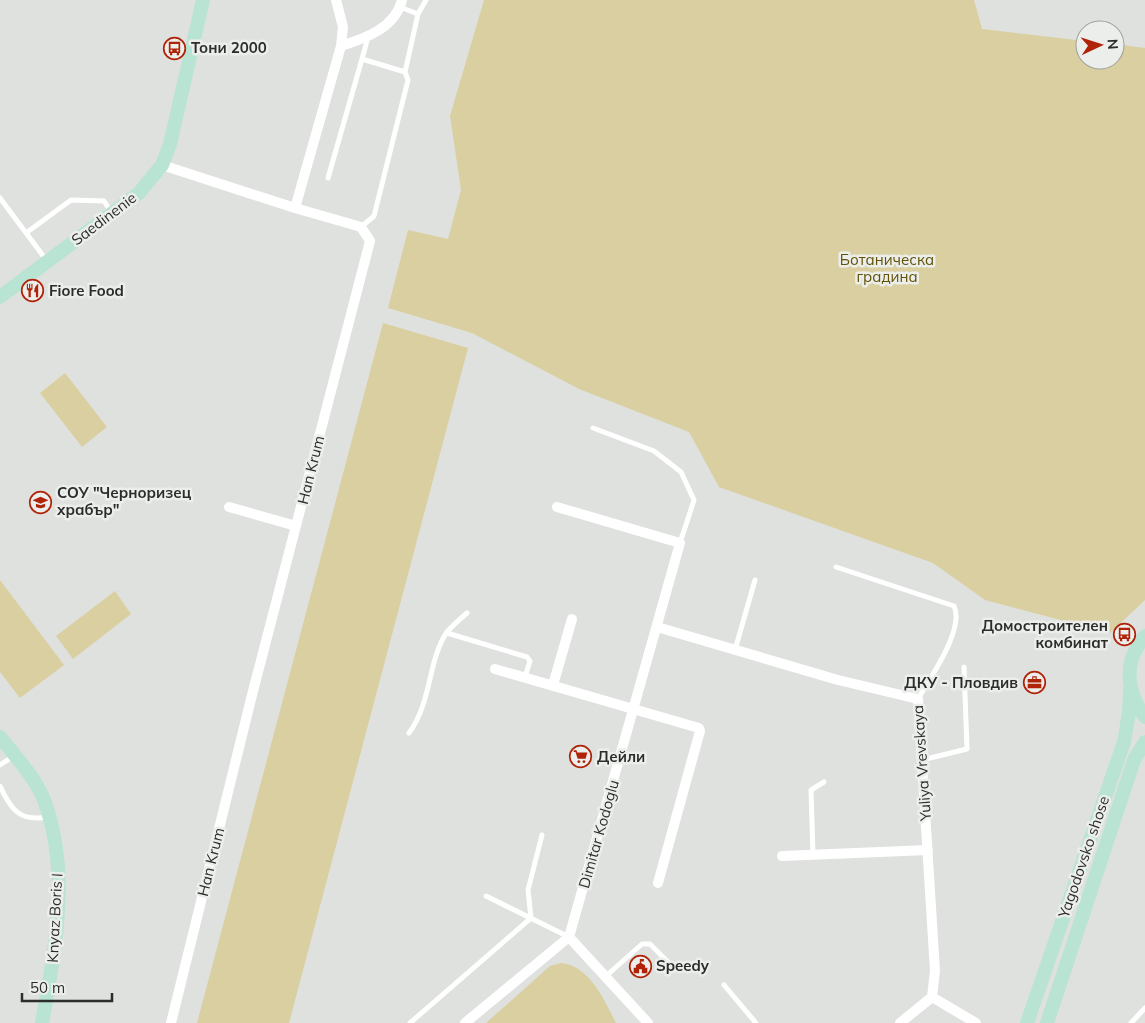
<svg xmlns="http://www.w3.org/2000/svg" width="1145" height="1023" font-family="Mulish,sans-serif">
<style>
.green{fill:#dacfa0}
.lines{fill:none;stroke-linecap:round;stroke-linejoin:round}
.lane{stroke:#fff;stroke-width:5}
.street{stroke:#fff;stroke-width:10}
.secondary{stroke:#b9e4d4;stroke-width:14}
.labels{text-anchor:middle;stroke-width:5;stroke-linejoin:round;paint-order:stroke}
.poi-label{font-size:15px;font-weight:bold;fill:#2b2c2b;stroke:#eceeeb;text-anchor:start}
.street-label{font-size:15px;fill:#2b2c2b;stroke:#eceeeb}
.park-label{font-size:15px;fill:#615206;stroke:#eceeeb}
</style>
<rect width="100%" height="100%" fill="#dfe1de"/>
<path class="green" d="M484,0H974L982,29L1085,41V60H1115V44L1145,48V600L1110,633L985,600L933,563L719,487L689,432L579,389L472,333L388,308L408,230L448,239L461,190L450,116Z
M383,323L468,348L289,1023H197Z
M65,373L107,427L82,447L40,393Z
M0,580L64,665L20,698L0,672Z
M115,591L131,614L73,659L56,636Z
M561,963C589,965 605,1001 616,1023H486L550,966Z"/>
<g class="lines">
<path class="lane" d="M400,7L418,14
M405,72L418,14L426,0
M328,178L362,59
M0,198L47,261
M361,227L374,216L408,80L405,72L362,59L368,37
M26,233L71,200L104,201L111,212
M593,428L654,451L681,472L694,500L680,543
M836,567L954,606C965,629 930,678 918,699
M447,633L527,657L530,661L525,677
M735,650L755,580
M409,733C432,702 428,659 447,632C453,625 460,619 467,613
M922,760L967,749L964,667
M0,765L14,756
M0,786C11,810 20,822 48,817
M813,855L811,790L824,782
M486,896L569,937
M606,976L642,944H650L669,963
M724,985L756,1023
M410,1023L531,918L528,890L542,835
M1131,1023L1145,1008"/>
<path class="street" d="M336,0L343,27L341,46
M162,165L295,208
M229,507L296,526
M657,627L838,680L918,699L935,971L932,997L900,1023
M495,669L699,728L700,731L658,883
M553,685L572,619
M782,856L928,850
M569,937L648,1023
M932,997L976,1023
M171,1023L252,695L370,241L361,227L295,208L341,46C366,38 395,28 402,0
M465,1023L569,937L680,543L557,507"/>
<path class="secondary" d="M0,297L139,193L162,165L170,144L203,0
M1145,636C1123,661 1126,692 1145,717
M0,737C15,756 35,777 44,800C71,872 55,950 42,1023
M1027,1023L1124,742L1129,713L1130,689
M1047,1023L1134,760L1145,742"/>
</g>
<defs>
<symbol id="bus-ring" viewBox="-11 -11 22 22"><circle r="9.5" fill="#eceeeb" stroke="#b02309" stroke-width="1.5"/><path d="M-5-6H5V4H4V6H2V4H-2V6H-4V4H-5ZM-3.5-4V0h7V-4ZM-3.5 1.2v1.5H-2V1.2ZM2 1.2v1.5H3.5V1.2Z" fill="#b02309"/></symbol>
<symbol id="restaurant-ring" viewBox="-11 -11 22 22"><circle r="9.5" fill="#eceeeb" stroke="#b02309" stroke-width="1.5"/><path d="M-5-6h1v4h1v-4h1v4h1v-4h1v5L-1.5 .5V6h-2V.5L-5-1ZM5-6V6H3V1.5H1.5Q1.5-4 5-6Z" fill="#b02309"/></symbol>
<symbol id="school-ring" viewBox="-11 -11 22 22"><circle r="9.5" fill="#eceeeb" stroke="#b02309" stroke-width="1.5"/><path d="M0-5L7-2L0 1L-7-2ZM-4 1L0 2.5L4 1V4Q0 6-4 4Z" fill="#b02309"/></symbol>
<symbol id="office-ring" viewBox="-11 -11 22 22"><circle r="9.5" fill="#eceeeb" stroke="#b02309" stroke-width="1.5"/><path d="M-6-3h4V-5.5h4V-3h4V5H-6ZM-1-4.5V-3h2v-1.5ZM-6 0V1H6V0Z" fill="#b02309"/></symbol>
<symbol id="supermarket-ring" viewBox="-11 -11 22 22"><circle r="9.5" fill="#eceeeb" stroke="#b02309" stroke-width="1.5"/><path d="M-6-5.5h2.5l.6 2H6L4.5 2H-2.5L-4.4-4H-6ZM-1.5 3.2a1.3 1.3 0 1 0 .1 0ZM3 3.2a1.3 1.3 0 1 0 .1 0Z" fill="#b02309"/></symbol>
<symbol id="civic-ring" viewBox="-11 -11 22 22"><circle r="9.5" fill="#eceeeb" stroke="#b02309" stroke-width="1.5"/><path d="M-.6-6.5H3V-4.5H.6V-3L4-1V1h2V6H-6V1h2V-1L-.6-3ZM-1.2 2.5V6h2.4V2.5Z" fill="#b02309"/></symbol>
</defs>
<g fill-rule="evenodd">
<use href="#bus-ring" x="162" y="36" width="25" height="25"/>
<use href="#restaurant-ring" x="20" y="278" width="25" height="25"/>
<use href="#school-ring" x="28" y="490" width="25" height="25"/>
<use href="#bus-ring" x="1112" y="622" width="25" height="25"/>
<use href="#office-ring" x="1022" y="670" width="25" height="25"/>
<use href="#supermarket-ring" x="568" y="744" width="25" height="25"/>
<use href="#civic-ring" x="628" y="954" width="25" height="25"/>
</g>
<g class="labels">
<g class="poi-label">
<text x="191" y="53">Тони 2000</text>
<text x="49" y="296">Fiore Food</text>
<text x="57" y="498">СОУ "Черноризец<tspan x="57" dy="17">храбър"</tspan></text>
<text x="1108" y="631" text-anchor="end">Домостроителен<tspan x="1108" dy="17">комбинат</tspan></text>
<text x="1018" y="688" text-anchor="end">ДКУ - Пловдив</text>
<text x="597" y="762">Дейли</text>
<text x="656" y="971">Speedy</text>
</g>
<g class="street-label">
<text transform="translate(104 219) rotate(-37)" y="5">Saedinenie</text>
<text transform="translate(311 470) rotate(-76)" y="5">Han Krum</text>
<text transform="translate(922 763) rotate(-94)" y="5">Yuliya Vrevskaya</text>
<text transform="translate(599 834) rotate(-74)" y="5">Dimitar Kodoglu</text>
<text transform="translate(1084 857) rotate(-71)" y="5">Yagodovsko shose</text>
<text transform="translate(211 862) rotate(-76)" y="5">Han Krum</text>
<text transform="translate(55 918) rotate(-87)" y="5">Knyaz Boris I</text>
</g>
<g class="park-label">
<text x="887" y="265">Ботаническа<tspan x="887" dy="17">градина</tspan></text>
</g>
</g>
<g transform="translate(1100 45) rotate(86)"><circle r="24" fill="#eceeeb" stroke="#9fa09e"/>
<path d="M0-4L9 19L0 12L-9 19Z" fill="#b02309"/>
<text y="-8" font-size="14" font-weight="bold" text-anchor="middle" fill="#2b2c2b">N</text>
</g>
<path d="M22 993v8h90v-8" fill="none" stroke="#2b2c2b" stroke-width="2.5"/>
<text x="30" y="993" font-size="15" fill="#2b2c2b" stroke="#eceeeb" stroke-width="4" paint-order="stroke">50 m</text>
</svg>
